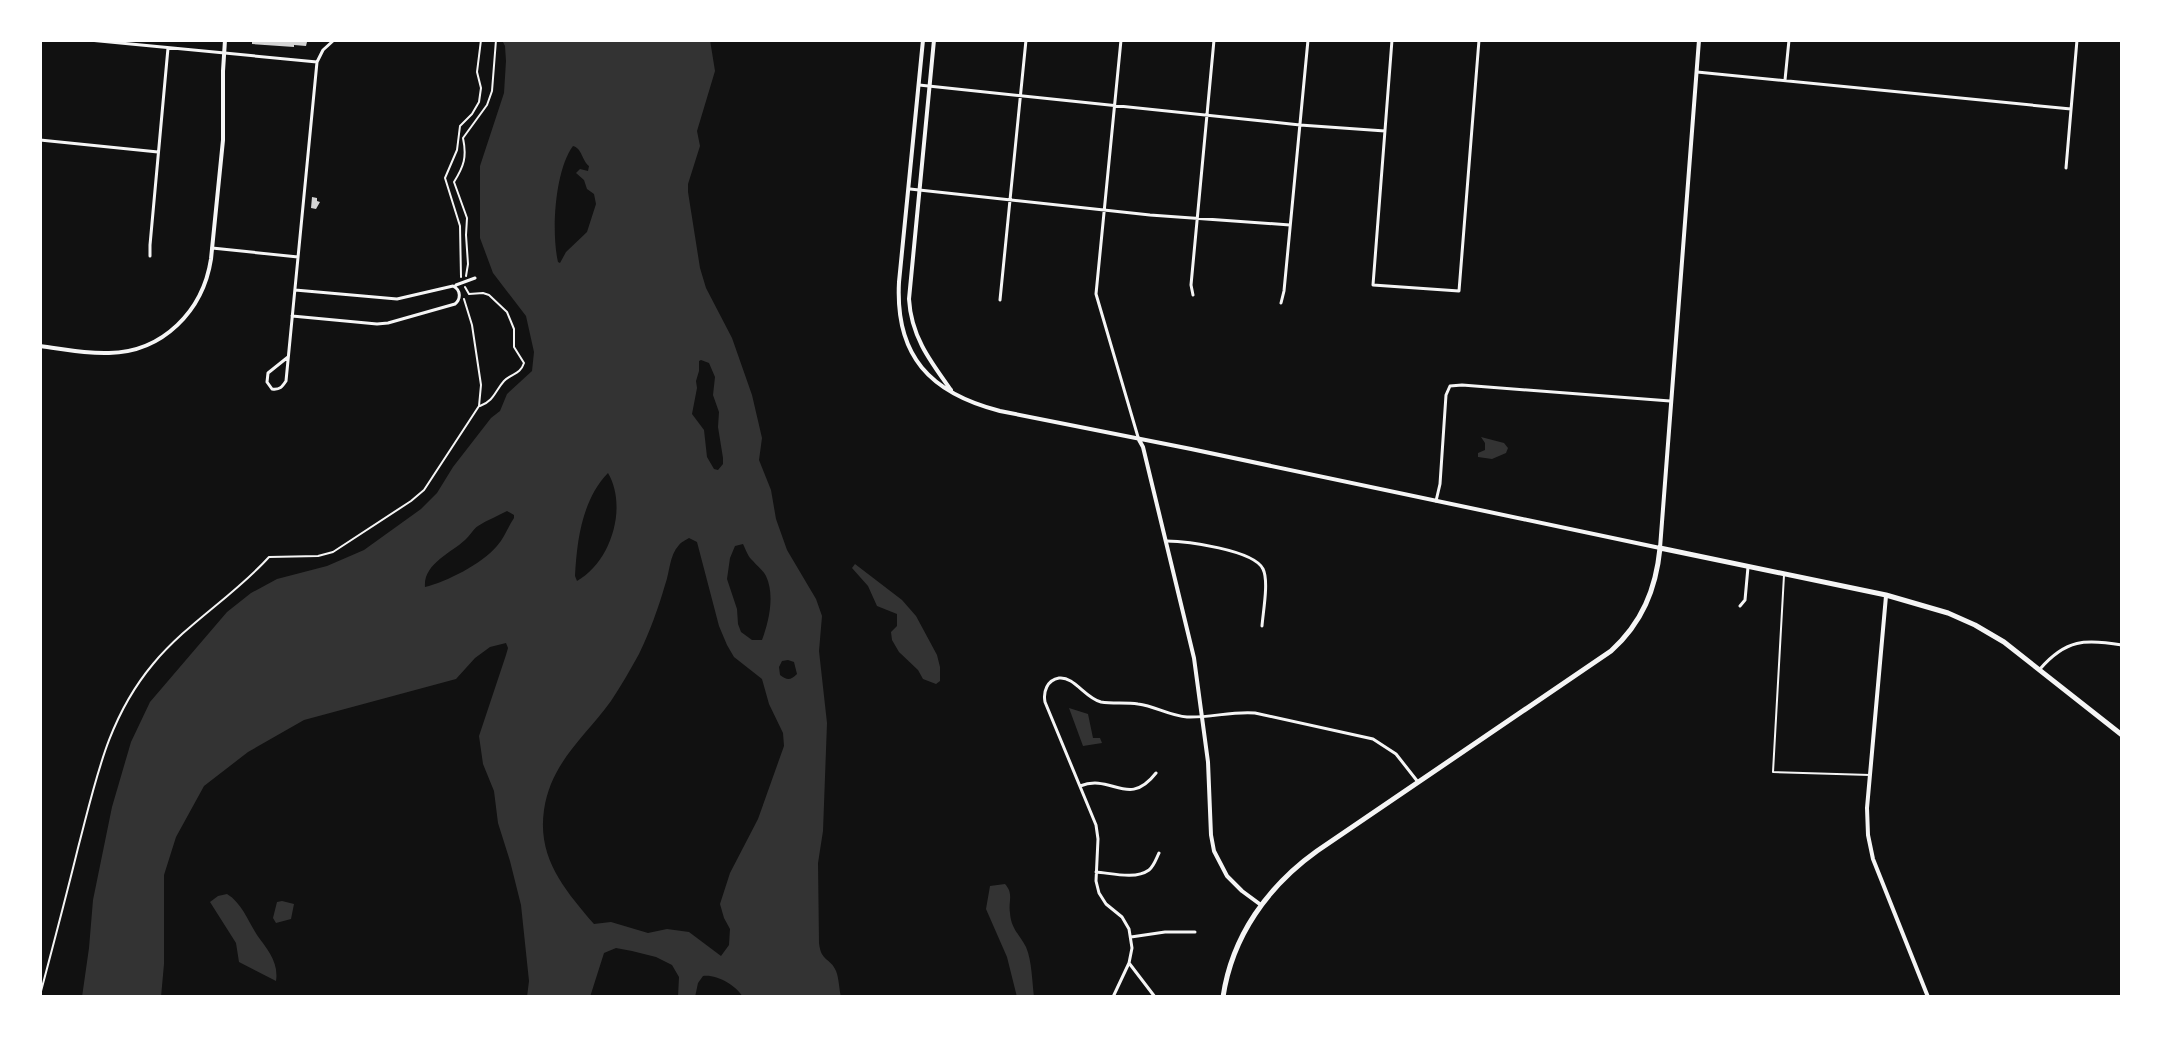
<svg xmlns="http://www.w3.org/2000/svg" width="2162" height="1037" font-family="Karla,sans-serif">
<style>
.water{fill:#333;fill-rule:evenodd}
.building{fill:#d3d3d3}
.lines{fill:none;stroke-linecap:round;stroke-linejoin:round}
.path{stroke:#f5f5f5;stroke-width:2}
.service{stroke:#f5f5f5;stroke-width:2}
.minor{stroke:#f5f5f5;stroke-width:3}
.tertiary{stroke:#f5f5f5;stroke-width:4}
.secondary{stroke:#f5f5f5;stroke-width:5}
</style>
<rect width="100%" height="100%" fill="#111"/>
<path class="water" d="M502,40H710L715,71L697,131L700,146L688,184V192L700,268L706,288L732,338L752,395L762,438L759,460L771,490L776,519L787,550L816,599L822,616L819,651L827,723L823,831L818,863L819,943C821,962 830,957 836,971C839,978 839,989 841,997H743C736,985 716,974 703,976L698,983L695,997H678L679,977L672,965L656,957L632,951L616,948L604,953L590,997H527L529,981L521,905L510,861L498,823L494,791L483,764L479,736L506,655L508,648L506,643L490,647L475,658L456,679L304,720L248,752L204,786L176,837L164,875V964L161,997H82L89,948L93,900L112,807L131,742L150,702L227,612L251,593L277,579L327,566L364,550L421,509L437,493L453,467L491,418L500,411L507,394L532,371L534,352L526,316L493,273L480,238V166L504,93L506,61L505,46ZM573,146C582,148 582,161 589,166L588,171L580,169L576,173L584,180L587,189L594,194L596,204L587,232L566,252L560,263L558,262C551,232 555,170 573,146ZM701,360L709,363L715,377L713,395L719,412L718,427L723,458V464L718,470L714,469L707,457L704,430L692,414L697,388L696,381L699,371V361ZM608,473C628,507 611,562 577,581L575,576C577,540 582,500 608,473ZM507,511L514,515V518C508,527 504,538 497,546C482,564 446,582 425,587C423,564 451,553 465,540C470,536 473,529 478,526C487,520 498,516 507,511ZM689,538L697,542L719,626L727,645L734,657L762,679L769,704L783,733L784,746L758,819L730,873L720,904L724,918L730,929L729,945L721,956L689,932L667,929L648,933L611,922L594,924C565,890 537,858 544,810C551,762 585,737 611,701C621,686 630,670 639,654C650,631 658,609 665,585C670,572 669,556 679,545C681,542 686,540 689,538ZM743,544C746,550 748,557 753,561C757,566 763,570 766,576C775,595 769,621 762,640H752L741,632L738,624L737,609L727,579L730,558L735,546ZM788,660L794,662L797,674C790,681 787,680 780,675L779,667L782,661Z
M1481,437L1504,443L1508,448L1506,453L1492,459L1478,457V453L1485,450V443Z
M855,564L902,600L916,616L937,655L940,667V681L936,684L923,679L918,670L899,652L892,640L891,632L897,626V614L877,606L868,586L852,568Z
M1069,708L1088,714L1093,738H1100L1102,743L1083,746Z
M1005,884C1014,894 1008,901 1010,913C1011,929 1020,935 1026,947C1032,961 1032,982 1034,997H1017L1007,957L986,909L990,886Z
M227,894C242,903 248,921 257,935C267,949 279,962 276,981L239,962L236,943L210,902L218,896Z
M282,901L294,904L291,919L276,923L273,918L277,902Z"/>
<path class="building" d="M252,40H310L307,42L306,46L294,45V47L252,44Z
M312,197L317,198V201L320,202L316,209L311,208Z"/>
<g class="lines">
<path class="path" d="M466,276L468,264L466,235L467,218L454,182C464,166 467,157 463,138L487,105L492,91L496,40
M461,277L460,226L445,178L457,150L460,126L472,114L479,102L481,88L477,72L481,40
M465,287L469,294L483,293L489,295L507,312L514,329V347L524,363C520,375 512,373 504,381C495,391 494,401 480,406
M40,995C53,946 66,897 78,848C96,780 107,719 153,664C187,623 234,596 269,557L318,556L333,552L411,501L424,490L479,406L481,385L472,325L464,299"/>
<path class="service" d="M1784,575L1773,772L1870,775"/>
<path class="minor" d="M89,40L317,62
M1121,40L1096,294L1138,437
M1392,40L1373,285L1459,291L1479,40
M1697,72L2071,109
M1785,80L1789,40
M919,85L1300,125L1385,131
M40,140L158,152
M2066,168L2077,40
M910,189L1150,215L1290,225
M212,248L298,257
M150,256V245L168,48
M456,285L475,278
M1193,295L1191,285L1214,40
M1000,300L1026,40
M1281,303L1284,291L1308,40
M292,316L377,324L388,323L455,304C461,299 461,290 453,286L397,299L295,290
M288,357L268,373L267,382L272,389C280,390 282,387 286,381L317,62L323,50L334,40
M1436,501L1440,484L1446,395L1450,386L1462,385L1670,401
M1166,541C1186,541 1254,550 1263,569C1269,581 1263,612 1262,626
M1740,606L1745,600L1748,567
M2040,669C2066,639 2085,639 2122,645
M1080,786C1112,773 1128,809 1156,773
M1096,872C1111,873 1135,880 1149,870C1154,866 1156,859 1159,853
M1131,937L1165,932H1195
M1129,963L1155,997
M1113,997L1129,963L1132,948L1129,929L1122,917L1106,904L1099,893L1096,881L1098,839L1096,825L1045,702C1043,692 1047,680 1059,678C1074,676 1085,698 1101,702C1113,704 1126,702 1138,704C1155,706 1170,716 1187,717C1210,718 1232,711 1255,713L1373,739L1396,754L1418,782"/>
<path class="tertiary" d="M923,40L899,282C895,356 930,393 1000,411L1191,449L1660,548L1699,40
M934,40L909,299C911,336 930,361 951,390
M40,346C63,349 86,354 109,353C163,352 203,311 211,259L223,140V71L225,40
M1138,438L1143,447L1194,658L1208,762L1211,835L1214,851L1227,876L1242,891L1261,905
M1886,596L1867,808L1868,835L1873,859L1928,997"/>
<path class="secondary" d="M1223,997C1232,936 1268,886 1317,851L1611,651C1642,623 1656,589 1660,548L1886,595L1948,613L1975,625L2004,642L2122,735"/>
</g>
<rect width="2162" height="1037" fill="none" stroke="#ffffff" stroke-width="84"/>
</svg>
